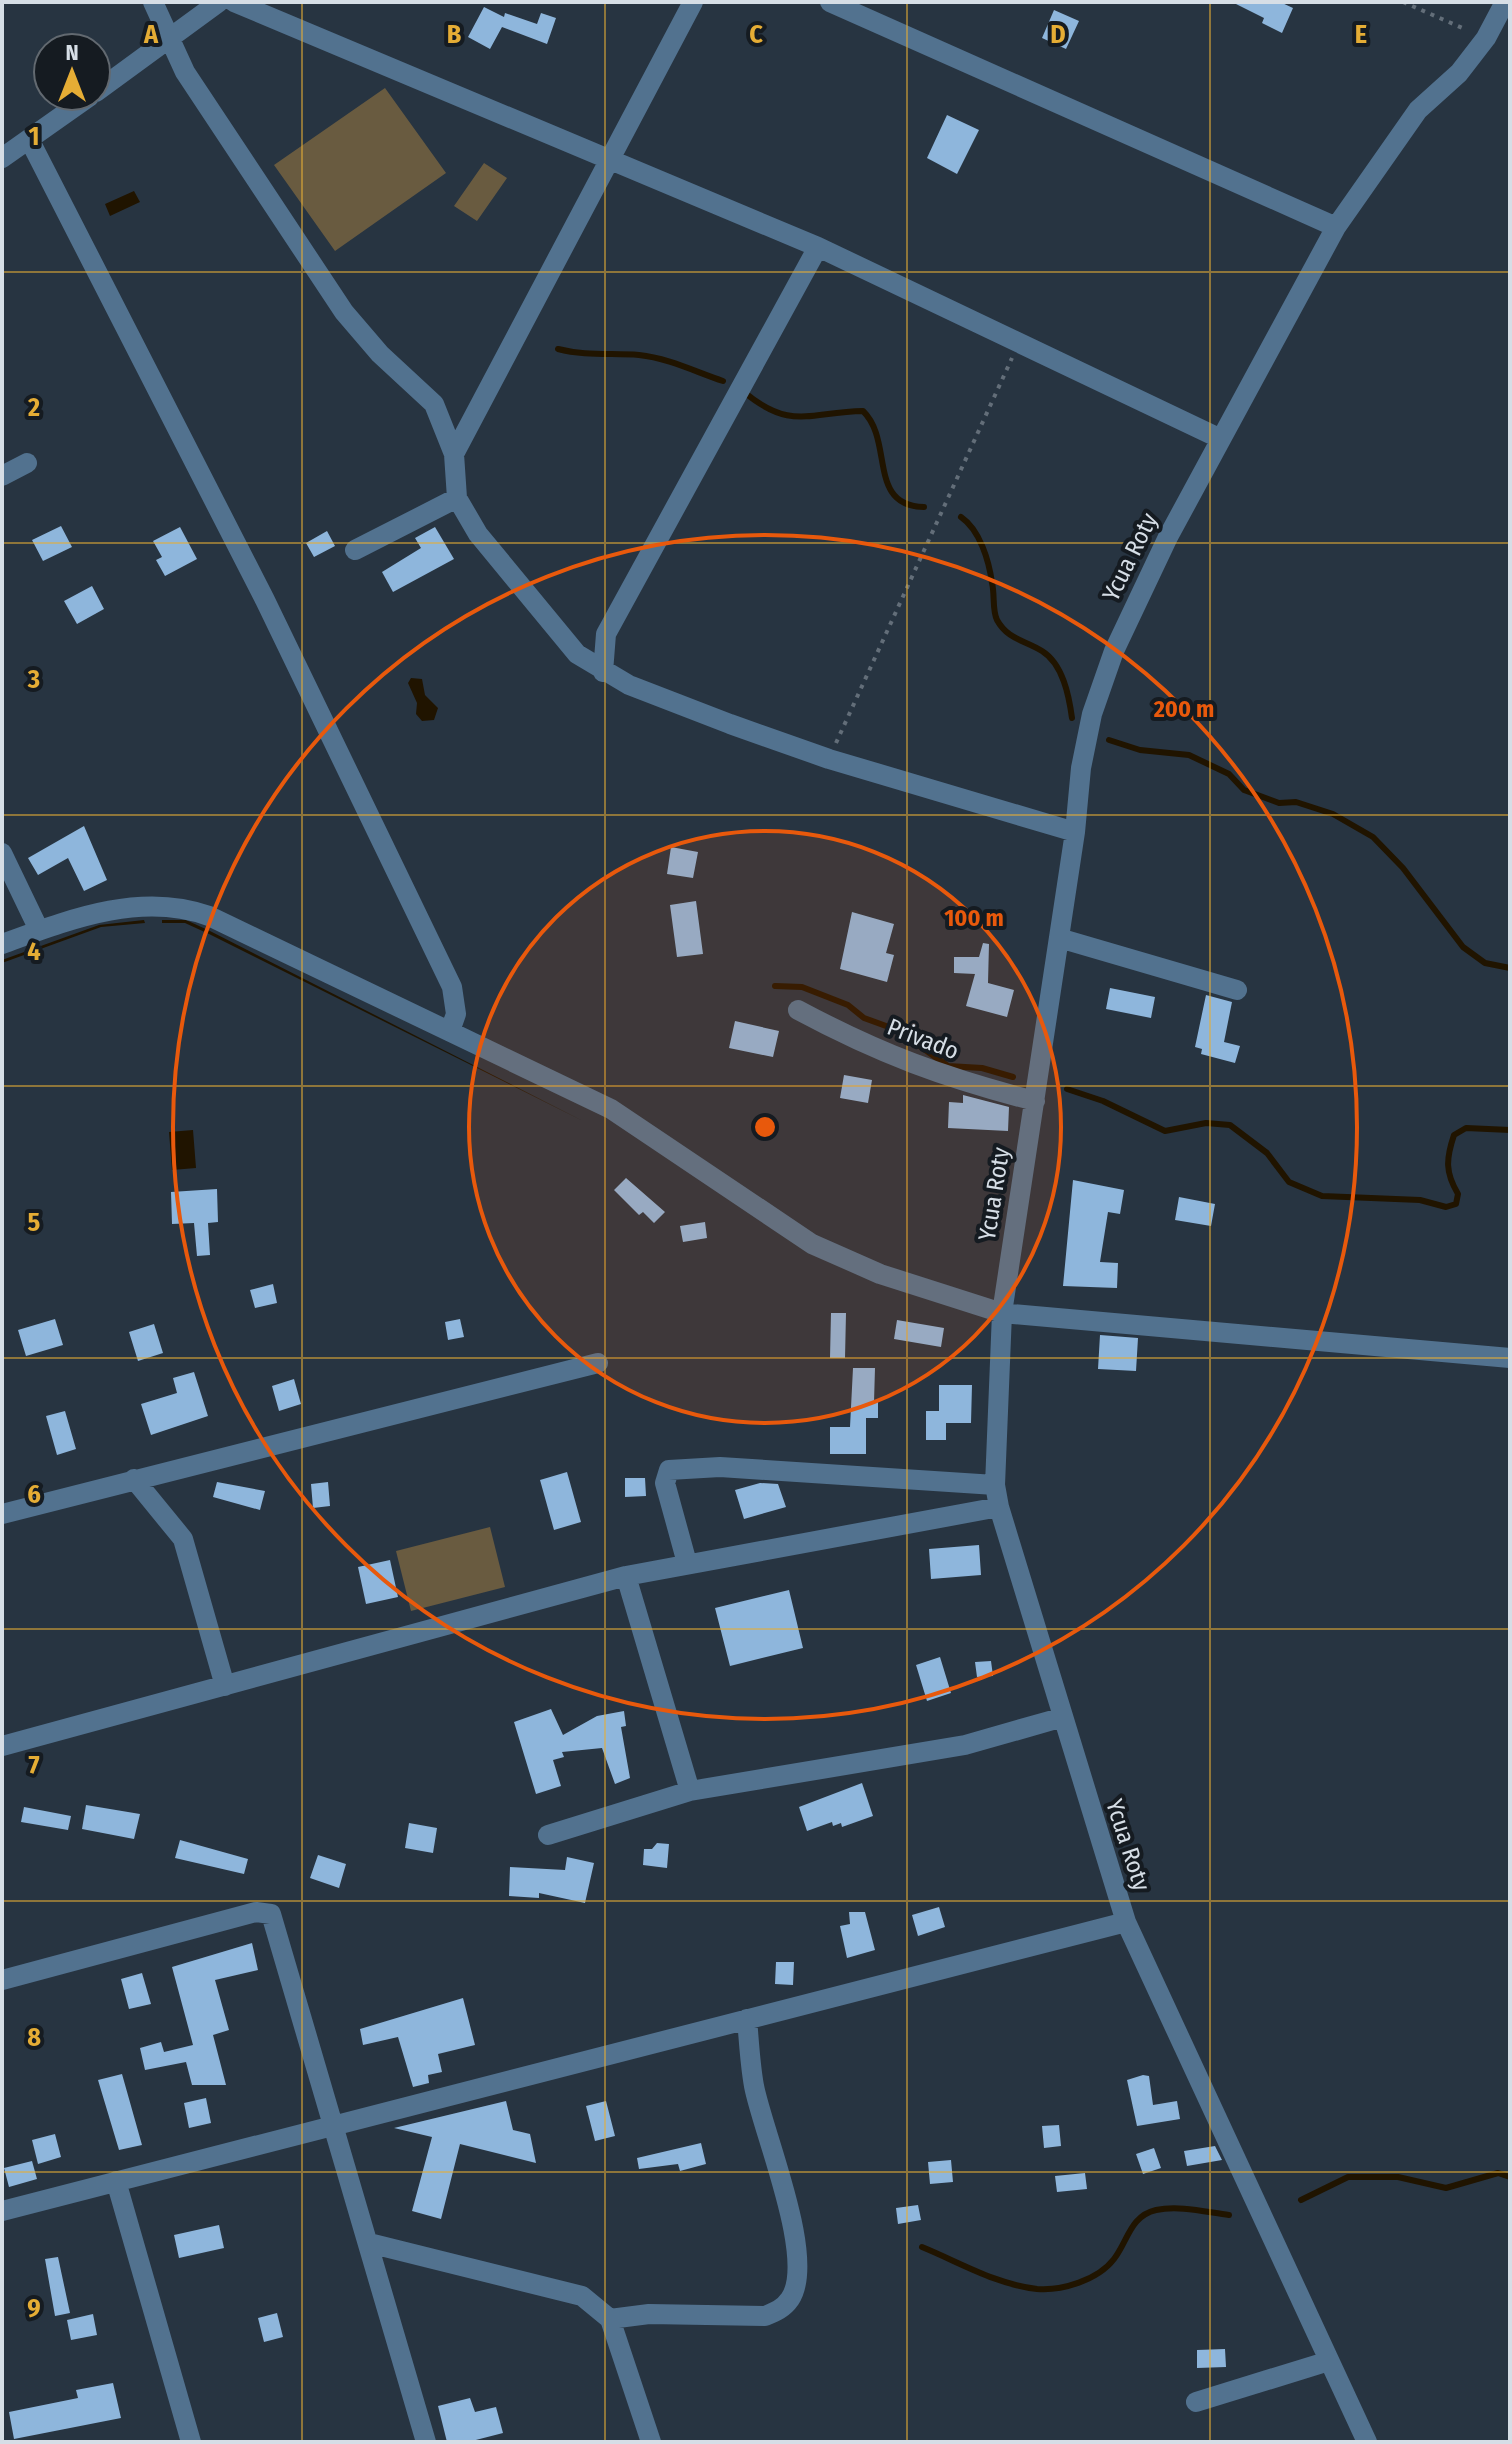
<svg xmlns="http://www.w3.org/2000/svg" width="1512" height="2444" font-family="'Fira Sans Condensed',sans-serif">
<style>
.green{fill:#695b40}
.water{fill:#201400}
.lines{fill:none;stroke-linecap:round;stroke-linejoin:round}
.stream{stroke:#201400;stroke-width:6}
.building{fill:#8eb6dc}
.path{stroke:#636e79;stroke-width:4;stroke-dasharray:4 6;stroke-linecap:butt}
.minor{stroke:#52728f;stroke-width:20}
.grid{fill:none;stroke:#e5ad35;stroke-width:2;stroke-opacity:0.55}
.ring{fill:none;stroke:#e8590c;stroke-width:4}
.labels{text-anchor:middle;stroke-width:8;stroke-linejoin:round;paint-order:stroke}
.street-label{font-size:24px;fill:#d6dee6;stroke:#151b21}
.grid-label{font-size:26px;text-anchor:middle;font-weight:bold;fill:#e5ad35;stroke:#151b21;stroke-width:8;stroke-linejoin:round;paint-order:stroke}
.centre{fill:#e8590c;stroke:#151b21;stroke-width:4}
.ring-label{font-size:24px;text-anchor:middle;font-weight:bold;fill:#e8590c;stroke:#151b21;stroke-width:8;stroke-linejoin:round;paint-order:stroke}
</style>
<rect width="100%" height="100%" fill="#273441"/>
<path class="green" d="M385,88L446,173L335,251L274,165Z
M484,163L507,178L477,221L454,206Z
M490,1527L505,1587L411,1611L396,1551Z"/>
<path class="water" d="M134,191L140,202L110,216L105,204Z
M411,678L422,679L425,695L438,708L434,720L422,721L416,714L417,703L408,683Z
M144,920L145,923L101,927L2,963V960L99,925Z
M162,920H186L210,931L583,1121L209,934L185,923H162Z
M193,1130L196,1168L172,1170L169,1132Z"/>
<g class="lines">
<path class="stream" d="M558,349C585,356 611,353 639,355C668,358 696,372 723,381
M744,392C791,431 809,412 863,411C894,441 867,506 924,507
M961,517C980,530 989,561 992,583C995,595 992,610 997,620C1008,640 1025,640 1042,651C1063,664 1069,696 1072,718
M1109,740L1140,750L1189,755L1229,774L1244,790L1279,803L1296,802L1333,814L1373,837L1403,868L1463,947L1485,963L1510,968
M775,986L802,987L848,1005L864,1018L897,1030L948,1066L982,1068L1013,1077
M1067,1089L1103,1101L1165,1131L1206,1123L1230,1125L1267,1153L1289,1182L1322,1196L1420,1200L1446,1207L1456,1204L1458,1194C1445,1172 1446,1159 1454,1135L1466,1128L1510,1130
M1301,2200L1348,2177H1398L1446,2188L1498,2173L1510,2177
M922,2247C961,2263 995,2284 1037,2289C1062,2291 1098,2280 1114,2259C1128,2241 1130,2216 1156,2210C1179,2205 1206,2212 1229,2215"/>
</g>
<path class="building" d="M1232,2H1280L1293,8L1282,33L1262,23L1264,18Z
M484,7L504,17L505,13L537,24L541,13L556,18L547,44L502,27L490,49L468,37Z
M1054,10L1079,21L1066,49L1042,38Z
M947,115L979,130L957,174L927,158Z
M61,526L72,547L43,561L32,540Z
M180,527L197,559L165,576L156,560L162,557L153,541Z
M435,527L454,559L393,592L382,572L421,548L415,538Z
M327,531L335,546L314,557L306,543Z
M92,586L104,609L77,624L64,601Z
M84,826L107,880L84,891L68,858L38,875L28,858Z
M671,847L698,852L693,878L667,874Z
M696,901L703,954L677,957L670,905Z
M852,912L894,924L886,953L894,955L887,982L840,969Z
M983,943L989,944L988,983L1014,990L1007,1017L966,1006L975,974L954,973V957H979Z
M1110,988L1155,997L1151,1018L1106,1009Z
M1206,995L1232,1002L1224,1042L1240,1046L1235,1063L1201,1054L1202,1049L1195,1047Z
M735,1021L779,1031L773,1057L729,1048Z
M844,1075L872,1080L868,1103L840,1098Z
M963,1095L1009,1107L1008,1131L948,1128L949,1102L963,1103Z
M626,1178L665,1212L654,1223L643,1212L639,1215L614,1190Z
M1073,1180L1124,1190L1120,1214L1108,1212L1100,1262L1118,1263L1117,1288L1063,1286Z
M217,1189L218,1222L208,1223L210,1255L197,1256L194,1223L172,1224L171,1192Z
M1179,1197L1215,1204L1211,1226L1175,1220Z
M705,1222L707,1238L683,1242L680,1226Z
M273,1284L277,1303L255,1308L250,1290Z
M831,1313H846L845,1358H830Z
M55,1319L63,1345L26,1356L18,1330Z
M460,1319L464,1337L448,1340L445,1322Z
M897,1320L944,1328L941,1347L894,1339Z
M154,1324L163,1353L138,1361L129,1332Z
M1100,1335L1138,1338L1136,1371L1098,1369Z
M853,1368H875L874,1402H878V1418H866V1454H830V1427H850Z
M194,1372L208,1416L151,1435L141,1404L177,1393L173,1378Z
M294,1379L301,1404L279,1411L272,1386Z
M939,1385H972L971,1423H946V1440H926V1411H939Z
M65,1411L76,1449L57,1455L46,1416Z
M567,1472L581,1522L554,1530L540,1480Z
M625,1478H645L646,1496L625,1497Z
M217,1482L265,1491L260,1510L213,1497Z
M328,1482L330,1506L313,1508L311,1484Z
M760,1483L778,1484L786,1507L744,1519L735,1490Z
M979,1545L981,1575L931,1579L929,1549Z
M390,1560L398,1597L366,1604L358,1567Z
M789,1590L803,1648L730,1666L715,1608Z
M940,1657L951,1693L927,1701L916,1665Z
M991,1661L993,1676L977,1677L975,1662Z
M551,1709L563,1735L597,1716L624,1711L626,1726L621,1727L630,1778L615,1784L602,1748L562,1752L564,1757L553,1760L561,1786L536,1794L514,1722Z
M862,1783L873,1816L842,1827L841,1823L833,1826L832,1822L807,1831L799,1807Z
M86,1805L140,1814L134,1839L82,1829Z
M24,1807L71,1816L68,1830L21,1822Z
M409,1823L437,1828L433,1853L405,1848Z
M180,1840L248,1859L244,1874L175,1858Z
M657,1843L669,1844L667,1868L643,1865L644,1849H652Z
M318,1855L346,1864L339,1888L310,1878Z
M567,1857L594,1863L585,1903L539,1893V1898L509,1896L510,1867L565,1870Z
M939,1907L945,1927L918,1936L912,1915Z
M849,1912H865L875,1950L847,1958L840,1926L850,1924Z
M252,1943L258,1970L215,1980L229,2030L213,2035L226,2085H192L186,2062L145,2070L140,2048L161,2042L164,2052L193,2045L172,1967Z
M776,1962H794L793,1985L775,1984Z
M142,1973L151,2004L129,2009L121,1979Z
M463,1998L475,2045L438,2054L442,2072L428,2075L429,2083L413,2087L398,2037L363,2045L360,2029Z
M122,2074L142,2145L119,2150L98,2080Z
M1143,2075L1149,2076L1153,2105L1177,2101L1180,2119L1137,2126L1127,2080Z
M206,2098L211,2123L189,2128L184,2103Z
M506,2101L513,2130L530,2134L536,2163L460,2144L441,2219L412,2211L432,2137L394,2128Z
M606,2101L615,2136L595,2141L586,2106Z
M1059,2125L1061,2146L1044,2148L1042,2126Z
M55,2134L61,2157L38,2164L32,2140Z
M701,2143L706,2164L680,2171L678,2164L639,2169L637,2158Z
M1215,2146L1222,2160L1187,2166L1184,2151Z
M1154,2148L1161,2168L1143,2174L1136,2154Z
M951,2160L953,2182L930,2184L928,2162Z
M32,2161L37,2179L9,2187L4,2168Z
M1085,2173L1087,2189L1057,2192L1055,2176Z
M918,2205L921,2220L898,2224L896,2208Z
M219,2225L224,2248L179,2258L174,2235Z
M58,2257L70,2313L55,2316L45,2259Z
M277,2313L283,2337L264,2342L258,2318Z
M93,2314L97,2335L71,2340L67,2320Z
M1225,2349L1226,2367L1197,2368V2350Z
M113,2383L121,2418L14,2439L9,2412L78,2398L76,2390Z
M470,2398L475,2412L496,2407L503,2433L468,2442H447L438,2406Z"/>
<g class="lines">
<path class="path" d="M1403,2L1467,30
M836,743L1012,358"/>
<path class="minor" d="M153,2L185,72L344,312L380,354L434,404L454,454L457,498L478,534L577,654L629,685L730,724L829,759L1075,832
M234,2L818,247L1221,439
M830,2L1336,227
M96,92L219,2
M29,139L265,600L452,987L456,1014L450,1031
M2,158L90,96
M454,454L693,2
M2,476L27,463
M355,550L457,498
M603,672L606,634L818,247
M2,853L39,930
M1059,938L1237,990
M2,944C68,920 140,891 209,916L611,1109L812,1244L880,1274L1002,1313L1510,1358
M798,1010C880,1054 945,1078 1035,1101
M134,1479L183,1539L225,1686
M2,1514L598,1363
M687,1563L665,1483L669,1470L720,1467L995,1485
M626,1576L690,1791
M2,1746L626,1576L999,1507
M548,1835L690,1791L965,1745L1060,1718
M2,1980L256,1912L271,1914L426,2442
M116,2181L191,2442
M2,2211L1126,1922
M369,2243L582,2296L610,2319L651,2442
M610,2319L649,2314L765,2316C775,2312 783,2309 790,2299C817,2259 763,2133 754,2086C750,2064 749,2041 747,2019
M1196,2402L1329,2361
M1367,2442L1126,1922L999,1507L995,1485L1002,1313L1075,832L1081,768L1092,714L1114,651L1168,537L1336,227L1418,110L1459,73L1486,38L1505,2"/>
</g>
<path class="grid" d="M302,2V2442M605,2V2442M907,2V2442M1210,2V2442M2,272H1510M2,543H1510M2,815H1510M2,1086H1510M2,1358H1510M2,1629H1510M2,1901H1510M2,2172H1510"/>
<circle cx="765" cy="1127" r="296" fill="#e8590c" fill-opacity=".12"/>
<g class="ring">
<circle cx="765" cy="1127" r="296"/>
<circle cx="765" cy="1127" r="592"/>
</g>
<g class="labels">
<g class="street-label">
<text transform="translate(1130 557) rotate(-64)" y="8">Ycua Roty</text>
<text transform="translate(923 1039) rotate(21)" y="8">Privado</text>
<text transform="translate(994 1194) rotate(-81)" y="8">Ycua Roty</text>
<text transform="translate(1128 1845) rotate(72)" y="8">Ycua Roty</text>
</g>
</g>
<g class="grid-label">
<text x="151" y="43">A</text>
<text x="454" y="43">B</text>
<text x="756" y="43">C</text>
<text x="1058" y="43">D</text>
<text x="1361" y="43">E</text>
<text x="34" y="145">1</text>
<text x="34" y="416">2</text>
<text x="34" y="688">3</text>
<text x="34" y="960">4</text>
<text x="34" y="1231">5</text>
<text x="34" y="1503">6</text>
<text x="34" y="1774">7</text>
<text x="34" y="2046">8</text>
<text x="34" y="2317">9</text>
</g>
<circle cx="765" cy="1127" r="12" class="centre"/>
<g class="ring-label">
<text x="1184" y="717">200 m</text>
<text x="974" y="926">100 m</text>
</g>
<rect width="1512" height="2444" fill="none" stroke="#d6dee6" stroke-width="8"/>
<g transform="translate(72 72)"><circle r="38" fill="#151b21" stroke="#626970" stroke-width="2"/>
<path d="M0-6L14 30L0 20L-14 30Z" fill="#e5ad35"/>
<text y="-12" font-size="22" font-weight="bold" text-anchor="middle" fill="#d6dee6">N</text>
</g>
</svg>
